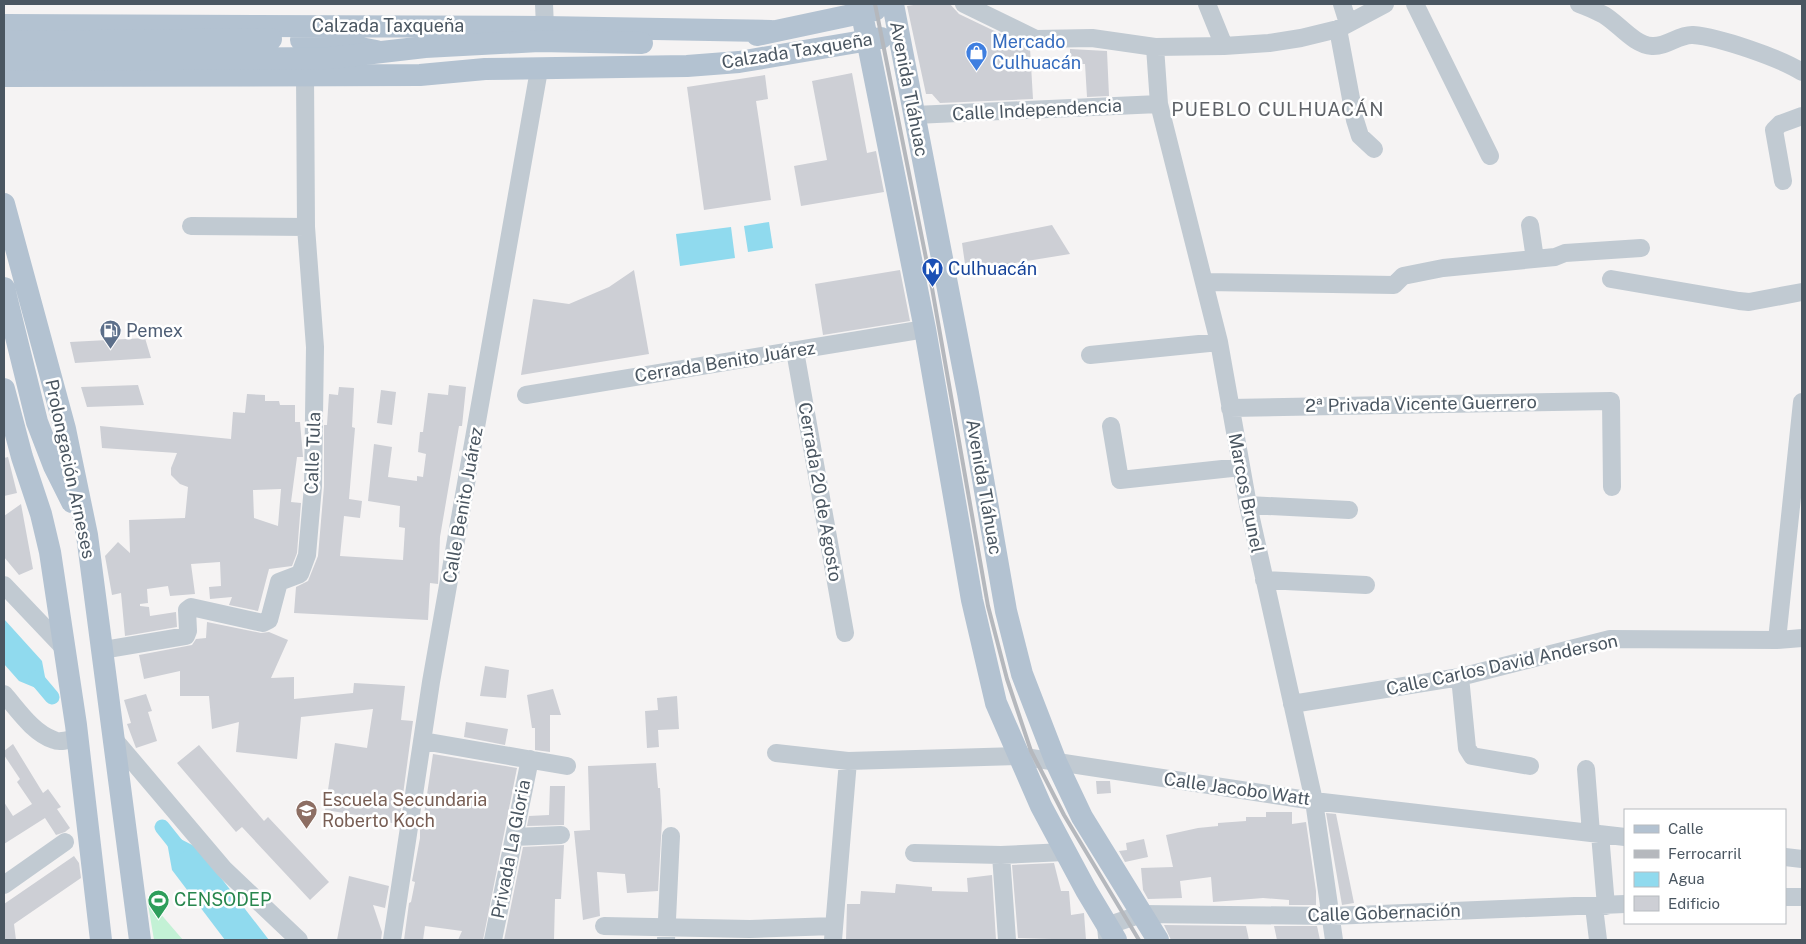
<svg xmlns="http://www.w3.org/2000/svg" width="1806" height="944" font-family="'Public Sans',sans-serif">
<style>
.green{fill:#c3f1d5}
.water{fill:#90daee}
.lines{fill:none;stroke-linecap:round;stroke-linejoin:round}
.canal{stroke:#90daee;stroke-width:15}
.building{fill:#cdcfd5;fill-rule:evenodd}
.minor{stroke:#c1cad2;stroke-width:18}
.major{stroke:#b3c2d1;stroke-width:22}
.rail{stroke:#b5b8bd;stroke-width:4}
.major-bridge{stroke:#b3c2d1;stroke-width:22}
.labels{text-anchor:middle;stroke-width:5;stroke-linejoin:round;paint-order:stroke}
.street-label{font-size:18px;fill:#4a5661;stroke:#fff}
.shop-label{font-size:18px;fill:#366cbe;stroke:#fff;text-anchor:start}
.transit-label{font-size:18px;fill:#164399;stroke:#fff;text-anchor:start}
.service-label{font-size:18px;fill:#4e5e75;stroke:#fff;text-anchor:start}
.education-label{font-size:18px;fill:#785e54;stroke:#fff;text-anchor:start}
.leisure-label{font-size:18px;fill:#27864d;stroke:#fff;text-anchor:start}
.neighbourhood-label{font-size:19px;letter-spacing:1px;fill:#5f6368;stroke:#fff}
</style>
<rect width="100%" height="100%" fill="#f5f3f3"/>
<path class="green" d="M147,898L183,940H154Z"/>
<path class="water" d="M769,222L773,248L748,252L744,226Z
M731,227L735,258L680,266L676,234Z
M4,619L42,661L48,693L19,681L4,664Z
M165,831L198,848L269,940H225L172,870Z"/>
<g class="lines">
<path class="canal" d="M36,678L52,697
M162,827L178,847"/>
</g>
<path class="building" d="M920,4H950L959,14L1030,48L1033,99L940,103L932,94H926L907,6Z
M1070,49L1107,51L1109,96L1087,97L1085,64H1070Z
M852,73L867,153L876,151L884,192L801,206L794,166L827,160L812,81Z
M765,75L768,99L756,101L771,200L704,210L687,87Z
M1052,225L1070,254L966,271L962,243Z
M634,270L649,354L521,375L533,299L569,304L609,287Z
M900,270L910,321L823,335L815,284Z
M145,338L151,358L75,363L70,342Z
M138,385L144,405L87,407L81,387Z
M449,385L466,387L462,426H459L440,537L438,584L430,583L428,620L294,613L296,587L308,581L318,556L324,486V425H327L329,394L338,395L339,387L354,388L352,427L355,428L349,499L362,501L360,518L344,516L340,556L403,560L405,528L399,527L400,506L368,501L374,444L392,447L388,477L417,481V476L423,477L426,454L418,452L420,432H423L428,393L448,395Z
M381,390L396,392L392,425L377,423Z
M247,394L265,395V401H279L280,405H295V422H300L303,457H297L291,502L301,503L297,553L292,566L269,569L258,611L229,605L232,597L210,599L209,587L221,586L220,562L191,564L195,594L170,596L168,586L147,589L148,603L140,604V606L149,607L150,616L176,612L177,627L125,636L121,593L112,595L105,556L118,542L130,553L129,520L185,518L188,487L180,484L171,475V468L177,453L102,448L100,426L231,439L233,412L245,413ZM281,489L278,526L254,518L253,490Z
M8,457L17,493L4,496V458Z
M21,504L33,569L19,575L4,557V516Z
M207,622L261,633L269,632L288,640L271,678L294,677V699L353,693L354,683L405,686L401,720L413,721L399,824L357,818V815L325,810L335,743L367,748L373,709L301,717L297,759L236,752L239,722L212,729L209,696H180V671L144,679L139,655L192,645L196,639L206,638Z
M485,666L509,670L506,698L480,696Z
M553,689L561,715H550V752L535,750V728H532L527,695Z
M146,694L152,711L148,712L157,741L136,748L127,724L131,723L124,700Z
M677,696L679,729L658,730L659,747L647,748L645,711L658,710L657,698Z
M466,722L508,729L505,745L464,737Z
M13,744L43,793L48,789L61,807L57,809L70,828L65,832L56,835L45,818L4,844V802L13,816L32,804L17,782L20,779L4,755V751Z
M199,745L264,821L268,817L329,882L310,900L242,827L236,832L177,763Z
M433,754L517,768L483,940H458L462,931L425,926L423,940H404L409,903L411,902L415,882L412,881L420,838V828H422Z
M656,763L658,788H660L662,821L658,891L627,893L625,874L597,872L600,916L583,920L574,831L590,830L588,766Z
M1096,781H1110L1111,793L1097,794Z
M550,786H565L564,825L527,826L529,816L549,815Z
M1266,812H1292V824L1306,822L1316,891V905H1289V900L1263,898L1213,902L1211,877L1180,881L1182,898L1148,899L1143,890L1141,868L1173,867L1166,835L1198,828L1218,826V823L1246,821V817H1266Z
M1326,813L1336,814L1354,903L1342,905Z
M1144,839L1148,857L1125,862L1119,851L1127,850L1126,843Z
M564,845L561,899H555L554,940H504L523,847Z
M74,856L79,863L81,878L14,924L16,940H4V904Z
M1054,863L1061,891H1069L1071,915L1084,913L1086,940L1018,938L1012,865Z
M992,875L996,940H846L847,904H860L861,891L895,893L896,884L932,887V891L968,892L967,878Z
M349,876L389,886L385,908L373,905L382,932L381,940H337Z
M1164,925L1246,926L1249,940H1171Z
M1274,926H1317L1320,940H1277Z"/>
<g class="lines">
<path class="minor" d="M544,4L545,27
M964,4L1036,39L1092,38L1155,47L1224,46L1269,43L1301,38L1338,29L1385,4
M1207,4L1224,46
M1342,4L1348,23
M1415,4L1490,156
M1579,4C1588,7 1596,11 1604,15C1619,24 1634,45 1652,46C1667,47 1679,34 1693,35C1719,37 1780,58 1802,72
M1338,29L1355,120L1360,136L1374,149
M1155,47L1159,104L1219,342L1248,505L1314,801L1334,940
M915,115L1159,104
M1783,181L1774,130L1780,124L1802,116
M1530,225L1535,259
M191,226L306,227
M1611,279L1739,301L1749,302L1802,292
M1205,282L1394,285L1403,276L1443,268L1555,257L1565,253L1641,248
M795,351L845,633
M1090,355L1219,342
M526,395L925,329
M1230,408L1611,401L1612,487
M1111,426L1120,480L1241,467
M1248,505L1349,510
M1264,580L1366,585
M4,585L64,648
M1777,640L1802,402
M103,650L186,636L188,631L187,610L191,607L263,623L269,620L279,582L300,574L307,555L313,486L315,347L306,227L305,74
M1460,677L1467,748L1472,756L1530,766
M4,694C18,710 33,733 54,740C60,743 71,739 78,738
M1292,704L1460,677L1610,639L1777,640L1802,638
M113,738L224,869L299,940
M423,741L567,766
M776,753L848,761L1018,756L1314,801L1625,837
M1586,769L1591,833
M1600,834L1606,906
M514,837L561,835
M914,853L1001,855L1065,852
M1001,855L1007,940
M1785,857L1802,859
M4,885L65,842
M1785,897H1802
M1594,907L1598,940
M604,926L750,929L834,926
M1107,937L1106,926L1142,914L1331,916L1625,904
M392,940L431,682L539,70
M493,940L530,759
M666,940L671,836
M833,940L848,761"/>
<path class="major" d="M860,4L925,329L972,600L996,703L1041,806L1086,890L1116,940
M893,4L968,393L1006,611L1022,674L1056,762L1082,817L1158,940
M4,25L545,27L771,31
M757,35L875,10
M301,40L330,42L376,51
M4,76L420,75L485,69L687,66L739,62L881,38
M4,204L65,429L87,535L140,940
M4,288L37,422L54,466L72,502
M4,389L22,457L41,514L50,552L76,725L101,940"/>
<path class="rail" d="M875,4L932,288L988,606L1007,679L1031,751L1064,815L1139,940"/>
<path class="major-bridge" d="M4,42L271,39
M4,60L330,58L425,47L539,41L642,43"/>
</g>
<defs>
<symbol id="shop-pin" viewBox="-11 -11 22 30"><path d="M0 17L-7.5 6A9.5 9.5 0 1 1 7.5 6Z" fill="#3f7fe0" stroke="#fff"/><path d="M-5-2.5h2.3a2.7 3.5 0 0 1 5.4 0H5L5.5 6h-11ZM-1.5-2.5h3a1.5 2.3 0 0 0-3 0Z" fill="#fff"/></symbol>
<symbol id="metro-pin" viewBox="-11 -11 22 30"><path d="M0 17L-7.5 6A9.5 9.5 0 1 1 7.5 6Z" fill="#1a4fb4" stroke="#fff"/><path d="M-5.5 5V-5H-3L0 0L3-5H5.5V5H3V-.5L0 4L-3-.5V5Z" fill="#fff"/></symbol>
<symbol id="fuel-pin" viewBox="-11 -11 22 30"><path d="M0 17L-7.5 6A9.5 9.5 0 1 1 7.5 6Z" fill="#5c6f8a" stroke="#fff"/><path d="M-5.5-6h7V0h2V4h1.3V-2.5L3-4.5l.8-.8L6-3V5H2.5V1h-1V6h-7ZM-4.2-4.7v3.2H.2V-4.7Z" fill="#fff"/></symbol>
<symbol id="school-pin" viewBox="-11 -11 22 30"><path d="M0 17L-7.5 6A9.5 9.5 0 1 1 7.5 6Z" fill="#8d6e63" stroke="#fff"/><path d="M0-5L7-2L0 1L-7-2ZM-4 1L0 2.5L4 1V4Q0 6-4 4Z" fill="#fff"/></symbol>
<symbol id="stadium-pin" viewBox="-11 -11 22 30"><path d="M0 17L-7.5 6A9.5 9.5 0 1 1 7.5 6Z" fill="#2e9e5b" stroke="#fff"/><path d="M0-5a6.5 5 0 1 0 0 10a6.5 5 0 1 0 0-10ZM-3.5-1.8h7v3.6h-7Z" fill="#fff"/></symbol>
</defs>
<g fill-rule="evenodd">
<use href="#shop-pin" x="964" y="40" width="25" height="34"/>
<use href="#metro-pin" x="920" y="256" width="25" height="34"/>
<use href="#fuel-pin" x="98" y="318" width="25" height="34"/>
<use href="#school-pin" x="294" y="798" width="25" height="34"/>
<use href="#stadium-pin" x="146" y="888" width="25" height="34"/>
</g>
<g class="labels">
<g class="street-label">
<text x="388" y="32">Calzada Taxqueña</text>
<text transform="translate(797 51) rotate(-9)" y="6">Calzada Taxqueña</text>
<text transform="translate(909 89) rotate(79)" y="6">Avenida Tláhuac</text>
<text transform="translate(1037 110) rotate(-3)" y="6">Calle Independencia</text>
<text transform="translate(725 362) rotate(-9)" y="6">Cerrada Benito Juárez</text>
<text transform="translate(1421 404) rotate(-1)" y="6">2ª Privada Vicente Guerrero</text>
<text transform="translate(313 453) rotate(-88)" y="6">Calle Tula</text>
<text transform="translate(70 469) rotate(78)" y="6">Prolongación Arneses</text>
<text transform="translate(984 487) rotate(80)" y="6">Avenida Tláhuac</text>
<text transform="translate(820 492) rotate(80)" y="6">Cerrada 20 de Agosto</text>
<text transform="translate(1246 493) rotate(79)" y="6">Marcos Brunel</text>
<text transform="translate(463 505) rotate(-80)" y="6">Calle Benito Juárez</text>
<text transform="translate(1502 665) rotate(-12)" y="6">Calle Carlos David Anderson</text>
<text transform="translate(1237 789) rotate(8)" y="6">Calle Jacobo Watt</text>
<text transform="translate(511 849) rotate(-79)" y="6">Privada La Gloria</text>
<text transform="translate(1384 913) rotate(-2)" y="6">Calle Gobernación</text>
</g>
<g class="shop-label">
<text x="992" y="48">Mercado<tspan x="992" dy="21">Culhuacán</tspan></text>
</g>
<g class="transit-label">
<text x="948" y="275">Culhuacán</text>
</g>
<g class="service-label">
<text x="126" y="337">Pemex</text>
</g>
<g class="education-label">
<text x="322" y="806">Escuela Secundaria<tspan x="322" dy="21">Roberto Koch</tspan></text>
</g>
<g class="leisure-label">
<text x="174" y="906">CENSODEP</text>
</g>
<g class="neighbourhood-label">
<text x="1278" y="116">PUEBLO CULHUACÁN</text>
</g>
</g>
<rect width="1806" height="944" fill="none" stroke="#4a5661" stroke-width="10"/>
<rect x="1624" y="809" width="162" height="115" fill="#ffffff" stroke="#b7bbc0"/>
<rect x="1634" y="825" width="25" height="8" fill="#b3c2d1" stroke="#b7bbc0"/>
<text x="1668" y="834" font-size="15" fill="#4a5661">Calle</text>
<rect x="1634" y="850" width="25" height="8" fill="#b5b8bd" stroke="#b7bbc0"/>
<text x="1668" y="859" font-size="15" fill="#4a5661">Ferrocarril</text>
<rect x="1634" y="872" width="25" height="15" fill="#90daee" stroke="#b7bbc0"/>
<text x="1668" y="884" font-size="15" fill="#4a5661">Agua</text>
<rect x="1634" y="896" width="25" height="15" fill="#cdcfd5" stroke="#b7bbc0"/>
<text x="1668" y="909" font-size="15" fill="#4a5661">Edificio</text>
</svg>
